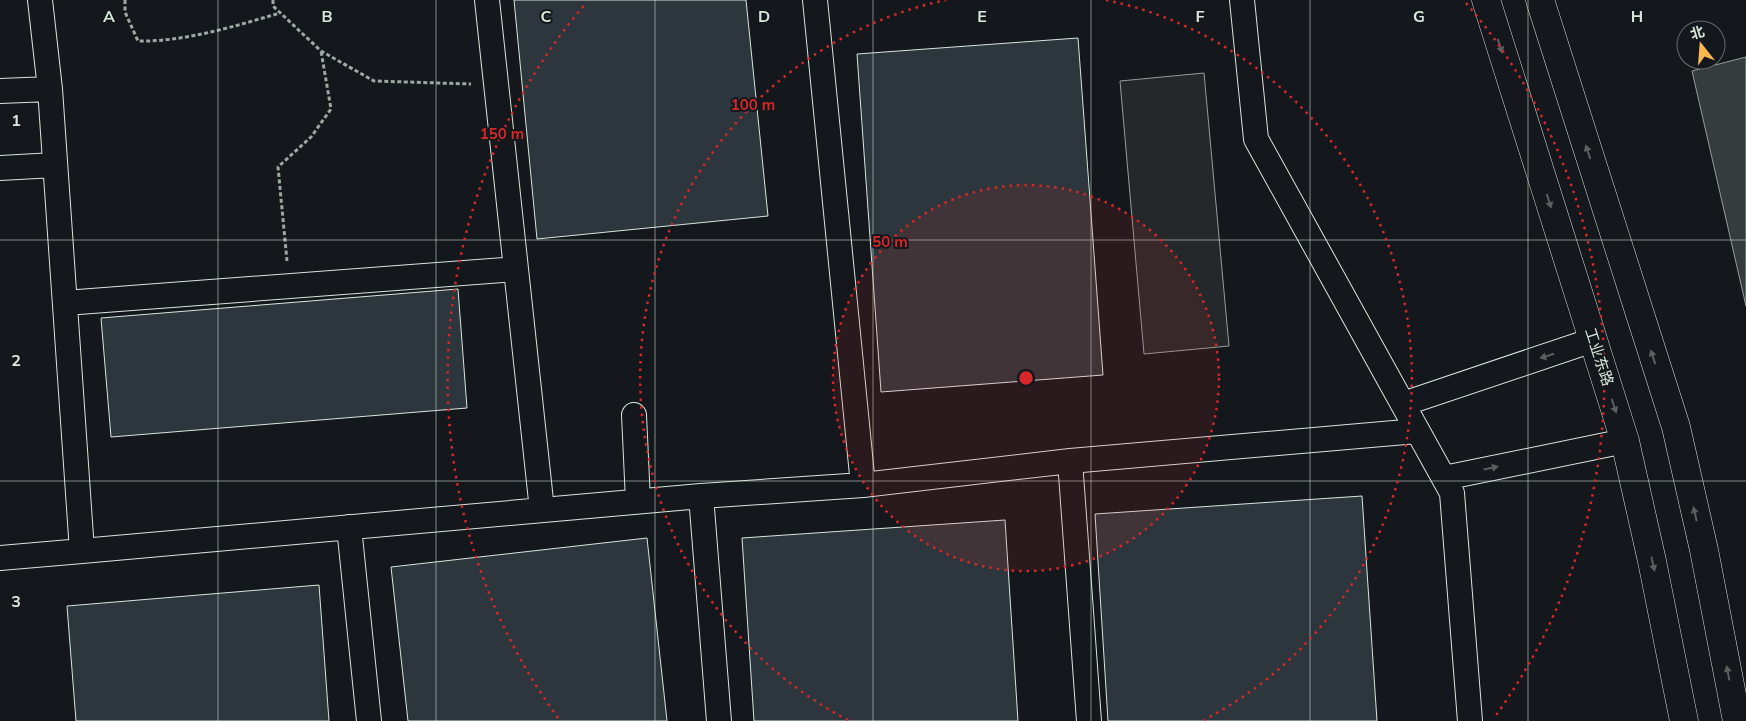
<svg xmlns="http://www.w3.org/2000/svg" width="1746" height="721" font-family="Mulish,'Noto Sans SC',sans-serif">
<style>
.parking{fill:#24282b;stroke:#939e99}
.water{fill:#363b3e;stroke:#939e99}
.building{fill:#2c363c;stroke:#d8e6dc}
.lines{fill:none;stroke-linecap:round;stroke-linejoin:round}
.street-casing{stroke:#d8e6dc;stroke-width:26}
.secondary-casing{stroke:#d8e6dc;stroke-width:29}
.path{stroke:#9da8a2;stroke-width:3;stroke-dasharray:4 2.5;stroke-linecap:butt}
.street{stroke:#14181c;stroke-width:24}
.secondary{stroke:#14181c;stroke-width:28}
.oneway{fill:#59605f}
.grid{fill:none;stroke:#d8e6dc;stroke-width:1;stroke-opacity:0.55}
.ring{fill:none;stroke:#d62828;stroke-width:2.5;stroke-dasharray:2.5 5}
.labels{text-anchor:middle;stroke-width:4;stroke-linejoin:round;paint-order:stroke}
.street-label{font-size:15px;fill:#d8e6dc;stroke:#14181c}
.grid-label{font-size:16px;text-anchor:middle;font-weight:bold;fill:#d8e6dc;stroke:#14181c;stroke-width:4;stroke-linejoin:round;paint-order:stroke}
.centre{fill:#d62828;stroke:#14181c;stroke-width:2.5}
.ring-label{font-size:15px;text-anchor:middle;font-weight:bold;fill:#d62828;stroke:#14181c;stroke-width:4;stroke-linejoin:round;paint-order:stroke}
</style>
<rect width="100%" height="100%" fill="#14181c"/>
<path class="parking" d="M1204,73L1229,346L1144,354L1120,81Z"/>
<path class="water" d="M1746,57V306L1692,71Z"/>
<path class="building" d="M514,0H746L768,216L537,239Z
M1078,38L1103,375L881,392L857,54Z
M458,289L467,408L111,437L101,318Z
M1362,496L1377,721H1108L1095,514Z
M1005,520L1018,721H754L742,538Z
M647,538L667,721H408L391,567Z
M319,585L329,721H76L67,606Z"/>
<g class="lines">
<defs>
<path id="street" d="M40,0L50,89L82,551L701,496L719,721
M487,0L542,510
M815,0L863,485L1070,461L1089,721
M1242,0L1256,139L1452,493L1470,721
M0,91L50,89
M0,168L55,165
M65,303L516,269
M1403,404L1593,340
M634,415L638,501
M1070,461L1417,431
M1444,478L1625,441
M701,496L863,485
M349,527L369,721
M0,558L82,551"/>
<path id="secondary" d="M1486,0L1625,441L1652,561L1684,721
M1540,0L1676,427L1704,550L1737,721"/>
</defs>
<use href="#street" class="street-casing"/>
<use href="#secondary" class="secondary-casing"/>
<path class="path" d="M125,0V12L138,41C185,42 235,26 280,13
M273,0V6L321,51L374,81L471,84
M287,261L278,167L311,137L331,109L321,51"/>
<use href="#street" class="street"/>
<use href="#secondary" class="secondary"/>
</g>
<defs><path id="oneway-solid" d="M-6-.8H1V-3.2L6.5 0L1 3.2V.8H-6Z" transform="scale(1.25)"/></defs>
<g class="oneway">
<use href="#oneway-solid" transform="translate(1500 46) rotate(72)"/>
<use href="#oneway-solid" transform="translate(1588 152) rotate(-108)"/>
<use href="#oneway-solid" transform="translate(1549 201) rotate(72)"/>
<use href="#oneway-solid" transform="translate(1547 356) rotate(162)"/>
<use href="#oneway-solid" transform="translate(1653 357) rotate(-108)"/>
<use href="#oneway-solid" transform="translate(1614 406) rotate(72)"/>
<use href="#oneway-solid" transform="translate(1491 468) rotate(-12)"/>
<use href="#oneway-solid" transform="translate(1695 514) rotate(-103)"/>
<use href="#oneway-solid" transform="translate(1653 564) rotate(78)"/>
<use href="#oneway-solid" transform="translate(1728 673) rotate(-100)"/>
</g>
<path class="grid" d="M218,0V721M436,0V721M655,0V721M873,0V721M1091,0V721M1310,0V721M1528,0V721M0,240H1746M0,481H1746"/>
<circle cx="1026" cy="378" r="193" fill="#d62828" fill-opacity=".12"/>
<g class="ring">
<circle cx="1026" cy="378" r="193"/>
<path d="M848 720A386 386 0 0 1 946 0M1106 0A386 386 0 0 1 1204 720"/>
<path d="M558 718A578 578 0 0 1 586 3M1466 3A578 578 0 0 1 1494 718"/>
</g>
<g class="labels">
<g class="street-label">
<text transform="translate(1599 357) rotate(72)" y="5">工业东路</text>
</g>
</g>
<g class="grid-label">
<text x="109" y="22">A</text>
<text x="327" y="22">B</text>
<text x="546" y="22">C</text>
<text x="764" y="22">D</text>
<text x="982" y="22">E</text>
<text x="1200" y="22">F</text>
<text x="1419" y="22">G</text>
<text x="1637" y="22">H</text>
<text x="16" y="126">1</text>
<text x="16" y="366">2</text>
<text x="16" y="607">3</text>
</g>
<circle cx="1026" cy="378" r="8" class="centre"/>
<g class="ring-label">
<text x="753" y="110">100 m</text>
<text x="502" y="139">150 m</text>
<text x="890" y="247">50 m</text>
</g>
<g transform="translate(1701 45) rotate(343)"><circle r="24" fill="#14181c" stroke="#626a69"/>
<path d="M0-4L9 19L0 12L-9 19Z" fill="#ffb74d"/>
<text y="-8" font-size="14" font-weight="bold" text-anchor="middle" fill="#d8e6dc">北</text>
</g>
</svg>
